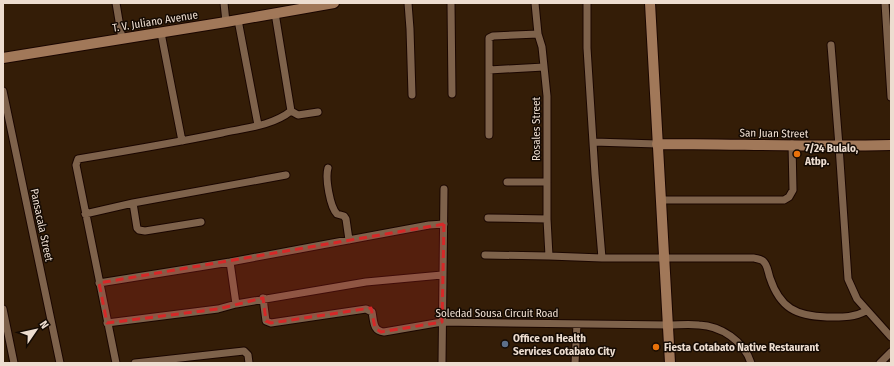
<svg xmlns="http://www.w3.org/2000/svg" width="894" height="366" font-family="'Fira Sans Condensed',sans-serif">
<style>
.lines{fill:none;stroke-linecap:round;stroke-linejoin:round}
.street-casing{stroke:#1a0600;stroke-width:9}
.secondary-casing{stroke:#1a0600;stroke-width:12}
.street{stroke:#7e624b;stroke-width:7}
.secondary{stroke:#a17859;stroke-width:10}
.marked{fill:#d62828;fill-opacity:0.2;stroke:#d62828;stroke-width:3;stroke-dasharray:8 5;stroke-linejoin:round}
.food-dot{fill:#e8710a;stroke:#140a03;stroke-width:1.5}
.service-dot{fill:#5c6f8a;stroke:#140a03;stroke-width:1.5}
.labels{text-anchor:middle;stroke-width:3;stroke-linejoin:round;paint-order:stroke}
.street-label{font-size:11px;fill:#edddd0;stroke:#140a03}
.poi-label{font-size:11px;font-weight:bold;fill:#edddd0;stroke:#140a03;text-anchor:start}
</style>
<rect width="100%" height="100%" fill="#341d07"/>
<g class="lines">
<defs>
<path id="street" d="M116,3L122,39
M224,3L226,22
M408,3L410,29L412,95
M451,3L452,94
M535,3L538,34L542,47L547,96V219L549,256
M587,3V48L595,174L602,258
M885,3L891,97
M275,13L291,111L298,115L318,112
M238,20L258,125
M161,33L182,141
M538,34L493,36L489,38V70L544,67
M831,45L839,146L848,279L857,299L891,337
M489,70V135
M3,91L60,363
M594,142L657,144
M328,168C325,178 330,207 337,214L344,216L346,219L349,240
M507,182H547
M661,200H784L789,197L793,190L792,144
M133,203L137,228L139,230L145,231L201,222
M85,214L133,203L286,175
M488,218L547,219
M485,255L549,256L602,258H754C757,259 761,259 763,261C768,265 768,273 770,278C780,308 796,316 827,317C841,317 853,318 866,311
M230,262L236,304L366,282L442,275
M99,283L230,262L429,225L444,224
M263,298L266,321L271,323L366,309L372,312C374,322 373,331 384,332L442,322L668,325C678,325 689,324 699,325C721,326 744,341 751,363
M3,309L14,363
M107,323L218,309L236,304
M116,363L76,165L78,159C126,151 174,143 222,133C245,128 272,126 291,111
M135,363L244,351L248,355L249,363
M442,363L444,189
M575,363L577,324
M880,363L891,352"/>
<path id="secondary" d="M650,3L670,363
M3,58L226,22L334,3
M657,144C735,144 813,147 891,145"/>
</defs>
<use href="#street" class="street-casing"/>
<use href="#secondary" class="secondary-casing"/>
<use href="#street" class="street"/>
<use href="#secondary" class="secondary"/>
</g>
<path class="marked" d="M444,224L442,322L381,332L375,328L371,308L271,323L266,321L263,298L218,309L107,323L99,283Z"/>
<g class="food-dot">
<circle cx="797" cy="154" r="4"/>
<circle cx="656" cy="347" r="4"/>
</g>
<circle class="service-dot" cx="505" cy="344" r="4"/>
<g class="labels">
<g class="street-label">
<text transform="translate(155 21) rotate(-9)" y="4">T. V. Juliano Avenue</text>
<text transform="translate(536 129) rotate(-90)" y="4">Rosales Street</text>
<text transform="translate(774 133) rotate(1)" y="4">San Juan Street</text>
<text transform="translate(42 225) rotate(78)" y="4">Pansacala Street</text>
<text x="497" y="317">Soledad Sousa Circuit Road</text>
</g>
<g class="poi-label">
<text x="805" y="152">7/24 Bulalo,<tspan x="805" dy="13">Atbp.</tspan></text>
<text x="513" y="342">Office on Health<tspan x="513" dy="13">Services Cotabato City</tspan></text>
<text x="664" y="351">Fiesta Cotabato Native Restaurant</text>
</g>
</g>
<rect width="894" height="366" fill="none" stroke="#edddd0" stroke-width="8"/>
<g transform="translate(36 330) rotate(56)" stroke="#140a03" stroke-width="3" paint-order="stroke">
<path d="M0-3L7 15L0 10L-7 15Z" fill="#edddd0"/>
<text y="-6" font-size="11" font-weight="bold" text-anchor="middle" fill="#edddd0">N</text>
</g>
</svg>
